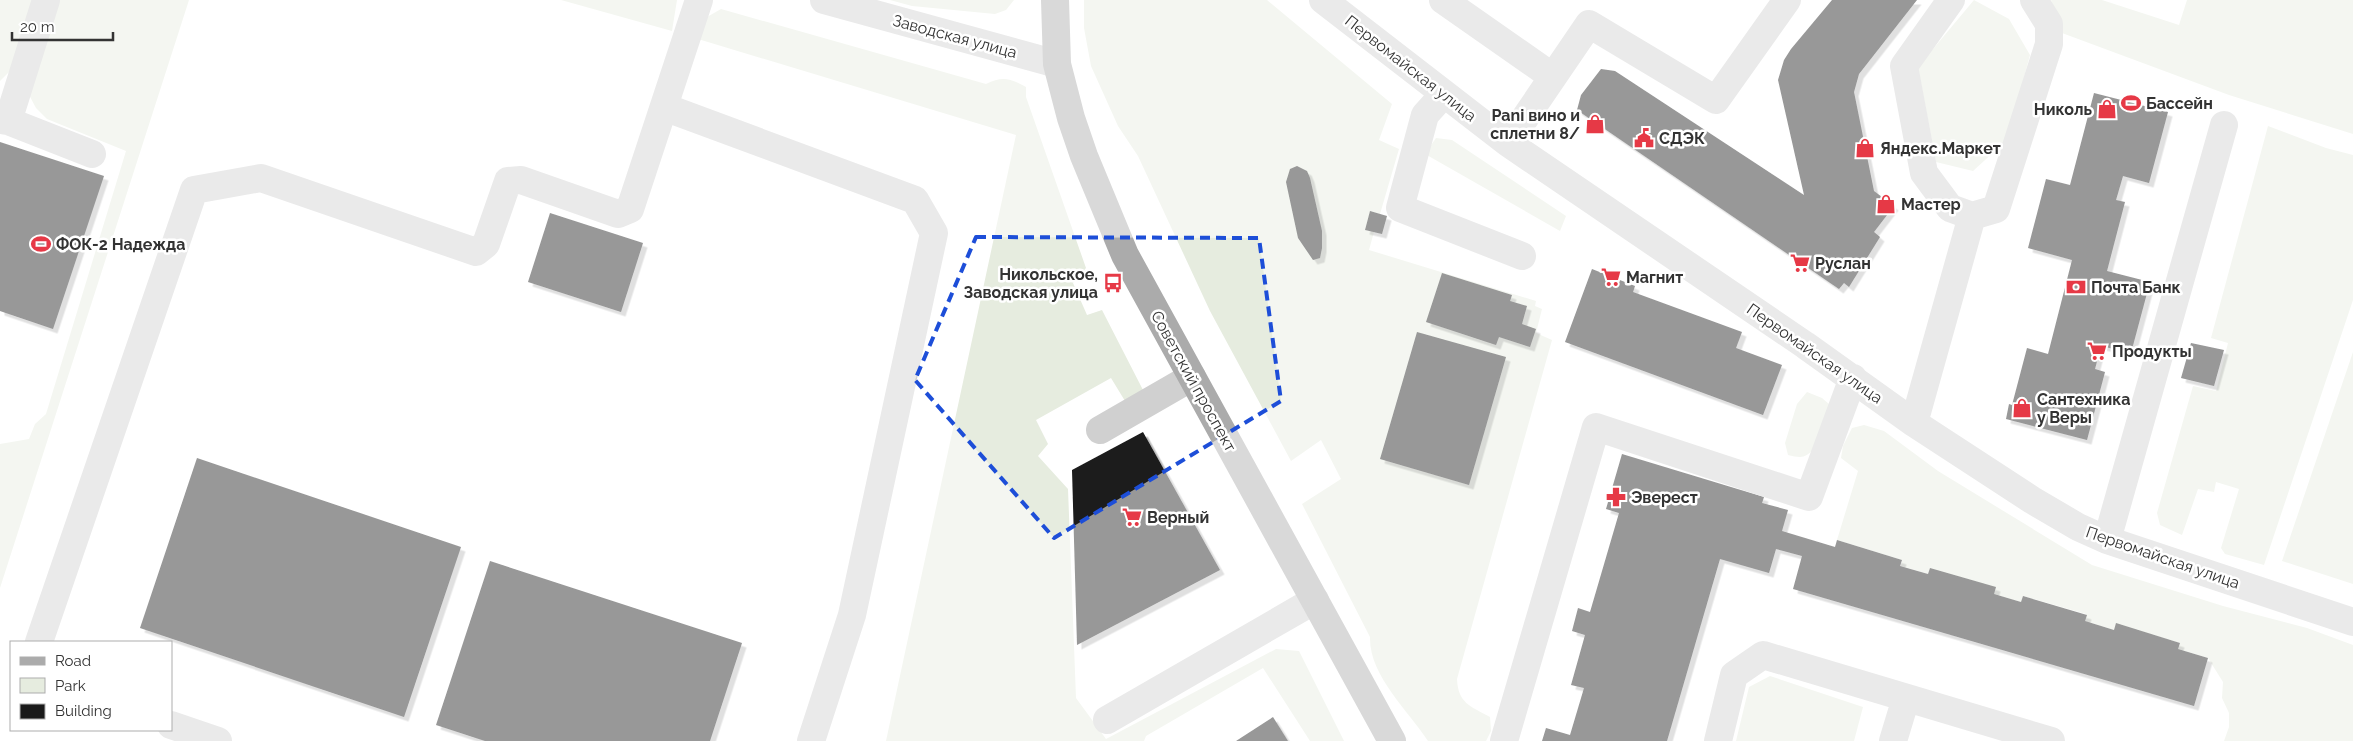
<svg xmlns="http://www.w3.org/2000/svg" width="2353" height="741" font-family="Raleway,sans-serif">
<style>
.green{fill:#e6ecdf}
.building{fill:#1a1a1a;filter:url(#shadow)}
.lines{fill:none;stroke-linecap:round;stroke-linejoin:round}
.minor{stroke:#d0d0d0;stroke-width:28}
.major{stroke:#ababab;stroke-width:28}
.marked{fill:none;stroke:#1d4ed8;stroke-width:4;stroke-dasharray:10 6;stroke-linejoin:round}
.labels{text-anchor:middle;stroke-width:5;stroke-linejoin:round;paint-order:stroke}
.street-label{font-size:16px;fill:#333;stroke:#fff}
.poi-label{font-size:16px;font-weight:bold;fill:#333;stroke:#fff;text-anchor:start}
</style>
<defs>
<filter id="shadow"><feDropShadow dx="4.5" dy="4.5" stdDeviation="0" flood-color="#0004"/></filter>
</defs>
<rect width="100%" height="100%" fill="#fff"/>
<path class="green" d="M0,0H34L12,69L0,81Z
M51,0H189L0,588V444L29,439L35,424L46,414L126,151L47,119L36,108L28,93Z
M561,0H677L672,31Z
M890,0H1014L1006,10L995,14L912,6Z
M1084,0H1267L1392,104L1379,140L1399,149L1380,214L1370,212L1365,230L1374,232L1369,250L1536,301L1535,306L1542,309L1536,333L1552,340L1457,679C1458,703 1470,706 1490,717L1491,731L1486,741H1428C1409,711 1369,676 1370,637L1302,504L1341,479L1321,440L1291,461L1210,311L1138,156L1118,126L1091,66L1084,28Z
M1974,0L2009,19L2030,55L2007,140L1973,171L1936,162L1918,67Z
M2051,0H2102L2179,25L2187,0H2353V134L2229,95L2062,33Z
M721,9L986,84C1002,76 1010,78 1026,87V97L1086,268L1073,283L1087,315L1102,310L1143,390L1125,401L1111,378L1036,420L1048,444L1038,456L1068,489L1076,698L1106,739L1276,649L1299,651L1344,741H1310L1263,668L1146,736L1144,741H886L1016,135L698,39L707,17Z
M2268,126L2326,148L2353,155V300L2264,565L2225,554L2221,548L2239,489L2216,482L2214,492L2198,489L2182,535L2160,525L2157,513L2193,386L2216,391L2228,343L2211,338Z
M1436,138L1452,140L1566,216L1560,231L1425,154Z
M2353,352V584L2282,561Z
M1807,392L1822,398L1829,404C1825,419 1820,456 1800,457C1797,457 1792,456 1788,455L1785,443L1797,404Z
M1864,425L1884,431L1938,471L2092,565L2223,606L2307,628L2353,645V741H2224L2229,727V713L2222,698L2223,682L2208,658L2178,649L2180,643L2116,624L2114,630L2085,621L2086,614L2023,596L2021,602L1994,594L1930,568L1928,574L1901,566L1902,560L1837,540L1858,471L1841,458L1843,446L1852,428Z
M1770,676L1863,707L1854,741H1736L1749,687Z"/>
<path class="building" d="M1832,0H1917L1859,74L1854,92L1874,191L1894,206L1874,232L1880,237L1849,287L1844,283L1839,289L1577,110L1581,95L1601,69L1615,71L1804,195L1778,80L1784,60L1791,49Z
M2094,93L2168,112L2149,183L2123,176L2116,200L2125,202L2107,271L2150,282L2131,353L2101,346L2095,369L2105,372L2087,440L2006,419L2009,404L2012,405L2027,348L2048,354L2072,260L2028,248L2046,179L2070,185Z
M0,142L104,176L53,329L0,311Z
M1297,166L1307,171L1310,178L1322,231V248L1320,258L1313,260L1298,238L1286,182L1290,169Z
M1370,211L1387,216L1382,234L1365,230Z
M550,213L643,243L621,312L528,282Z
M1592,269L1635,286L1633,292L1742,332L1736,348L1782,365L1763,415L1565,342Z
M1442,273L1512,295L1510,301L1527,306L1522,324L1536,329L1530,347L1499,337L1496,345L1426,322Z
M1417,332L1506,357L1469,485L1380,459Z
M2191,343L2224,350L2214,386L2181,378Z
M1143,432L1220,570L1077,645L1072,470Z
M1622,454L1764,497L1762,503L1788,510L1782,531L1835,547L1837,540L1902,560L1900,566L1928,574L1930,568L1996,587L1994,594L2021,602L2023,596L2087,615L2085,621L2114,630L2116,623L2180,643L2178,649L2208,658L2194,706L1793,589L1802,556L1776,549L1769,573L1720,559L1667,741H1542L1546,728L1570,735L1584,688L1571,685L1585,635L1572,631L1578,608L1590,612L1619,513L1606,509Z
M197,458L461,547L404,717L140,628Z
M490,561L742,643L710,741H485L436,725Z
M1273,717L1288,741H1236Z"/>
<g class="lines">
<path class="minor" d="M824,0L1057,64
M1323,0L1508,143L1805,345L1914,423L2032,500L2078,527L2107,540L2353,622
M1443,0L1553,77
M1951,0L1904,66L1924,173L1950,208L1972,216
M1443,95L1425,115L1400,208L1522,256
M664,107L915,200L934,233L852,615L811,741
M0,120L8,121L92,154
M8,121L46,0
M1508,143L1589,24L1716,100L1787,0
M1914,423L1972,216L1996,209L2049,44V24L2034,0
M1100,430L1192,377
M2107,540L2224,125
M39,642L194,190L261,178L476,252L486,244L508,181L521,180L618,214L630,209L699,0
M1107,720L1315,600
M171,725L218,741
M1504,741L1596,427L1809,497L1853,378
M1718,741L1734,675L1763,655L2051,741
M1893,741L1906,698"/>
<path class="major" d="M1055,0L1057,64L1071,118L1084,156L1125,255L1392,741"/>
</g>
<path d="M0 0H2353V741H0ZM976,237L1259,238L1281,401L1054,538L915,380Z" fill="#fff" fill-opacity=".55" fill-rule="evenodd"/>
<path class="marked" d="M976,237L1259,238L1281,401L1054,538L915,380Z"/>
<defs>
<symbol id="stadium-bare" viewBox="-9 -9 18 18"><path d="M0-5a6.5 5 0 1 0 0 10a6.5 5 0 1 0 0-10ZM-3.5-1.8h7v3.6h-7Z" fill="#e63946" stroke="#fff" stroke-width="2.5" paint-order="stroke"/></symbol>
<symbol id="shop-bare" viewBox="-9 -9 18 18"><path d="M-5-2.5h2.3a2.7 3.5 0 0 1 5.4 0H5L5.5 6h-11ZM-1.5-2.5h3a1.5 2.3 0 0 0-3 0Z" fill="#e63946" stroke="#fff" stroke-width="2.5" paint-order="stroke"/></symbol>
<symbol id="civic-bare" viewBox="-9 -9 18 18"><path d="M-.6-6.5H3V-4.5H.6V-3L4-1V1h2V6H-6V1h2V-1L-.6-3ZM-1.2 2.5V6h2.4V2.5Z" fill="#e63946" stroke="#fff" stroke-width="2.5" paint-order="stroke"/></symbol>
<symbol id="supermarket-bare" viewBox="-9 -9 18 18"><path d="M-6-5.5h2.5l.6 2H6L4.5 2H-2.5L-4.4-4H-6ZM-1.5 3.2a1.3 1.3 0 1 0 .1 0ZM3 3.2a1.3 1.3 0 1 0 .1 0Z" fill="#e63946" stroke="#fff" stroke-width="2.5" paint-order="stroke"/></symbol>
<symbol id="bus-bare" viewBox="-9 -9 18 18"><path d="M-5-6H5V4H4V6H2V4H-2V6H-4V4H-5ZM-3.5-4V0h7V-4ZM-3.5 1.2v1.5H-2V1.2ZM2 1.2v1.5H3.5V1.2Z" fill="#e63946" stroke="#fff" stroke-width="2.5" paint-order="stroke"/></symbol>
<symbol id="bank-bare" viewBox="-9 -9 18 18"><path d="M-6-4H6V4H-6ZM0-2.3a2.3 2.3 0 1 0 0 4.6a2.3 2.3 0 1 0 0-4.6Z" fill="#e63946" stroke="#fff" stroke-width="2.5" paint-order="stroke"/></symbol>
<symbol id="pharmacy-bare" viewBox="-9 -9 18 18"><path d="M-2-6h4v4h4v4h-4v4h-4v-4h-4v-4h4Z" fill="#e63946" stroke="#fff" stroke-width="2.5" paint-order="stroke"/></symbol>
</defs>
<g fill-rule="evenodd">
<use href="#stadium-bare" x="2117" y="89" width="28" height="28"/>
<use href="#shop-bare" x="2093" y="95" width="28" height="28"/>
<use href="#shop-bare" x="1581" y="110" width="28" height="28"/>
<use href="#civic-bare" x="1630" y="124" width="28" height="28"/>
<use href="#shop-bare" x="1851" y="134" width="28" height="28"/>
<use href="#shop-bare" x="1872" y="190" width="28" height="28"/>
<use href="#stadium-bare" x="27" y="230" width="28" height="28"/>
<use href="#supermarket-bare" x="1786" y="249" width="28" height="28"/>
<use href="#supermarket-bare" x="1597" y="263" width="28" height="28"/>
<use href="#bus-bare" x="1099" y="269" width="28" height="28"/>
<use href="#bank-bare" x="2062" y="273" width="28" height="28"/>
<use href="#supermarket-bare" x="2083" y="337" width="28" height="28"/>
<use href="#shop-bare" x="2008" y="394" width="28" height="28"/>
<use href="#pharmacy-bare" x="1602" y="483" width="28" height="28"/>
<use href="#supermarket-bare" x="1118" y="503" width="28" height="28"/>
</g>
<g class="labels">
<g class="street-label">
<text transform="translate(955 36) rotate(15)" y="6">Заводская улица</text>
<text transform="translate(1411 68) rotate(38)" y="6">Первомайская улица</text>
<text transform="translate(1815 353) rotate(35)" y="6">Первомайская улица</text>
<text transform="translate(1194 381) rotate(61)" y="6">Советский проспект</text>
<text transform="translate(2163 557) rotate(19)" y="6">Первомайская улица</text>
</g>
<g class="poi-label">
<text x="2146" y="109">Бассейн</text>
<text x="2092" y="115" text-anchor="end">Николь</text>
<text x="1580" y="121" text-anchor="end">Pani вино и<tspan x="1580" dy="18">сплетни 8/</tspan></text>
<text x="1659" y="144">СДЭК</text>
<text x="1880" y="154">Яндекс.Маркет</text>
<text x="1901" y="210">Мастер</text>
<text x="56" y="250">ФОК-2 Надежда</text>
<text x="1815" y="269">Руслан</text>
<text x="1098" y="280" text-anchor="end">Никольское,<tspan x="1098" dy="18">Заводская улица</tspan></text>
<text x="1626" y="283">Магнит</text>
<text x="2091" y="293">Почта Банк</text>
<text x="2112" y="357">Продукты</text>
<text x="2037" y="405">Сантехника<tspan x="2037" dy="18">у Веры</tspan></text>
<text x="1631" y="503">Эверест</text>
<text x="1147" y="523">Верный</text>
</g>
</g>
<rect x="10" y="641" width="162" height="90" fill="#ffffff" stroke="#adadad"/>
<rect x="20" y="657" width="25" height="8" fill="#ababab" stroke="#adadad"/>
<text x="55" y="666" font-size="15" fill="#333333">Road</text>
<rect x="20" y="678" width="25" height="15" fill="#e6ecdf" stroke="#adadad"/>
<text x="55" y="691" font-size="15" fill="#333333">Park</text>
<rect x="20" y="704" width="25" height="15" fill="#1a1a1a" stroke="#adadad"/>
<text x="55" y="716" font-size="15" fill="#333333">Building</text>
<path d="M12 32v8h101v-8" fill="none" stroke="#333333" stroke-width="2.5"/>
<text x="20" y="32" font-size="15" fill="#333333" stroke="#ffffff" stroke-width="4" paint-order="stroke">20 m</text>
</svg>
